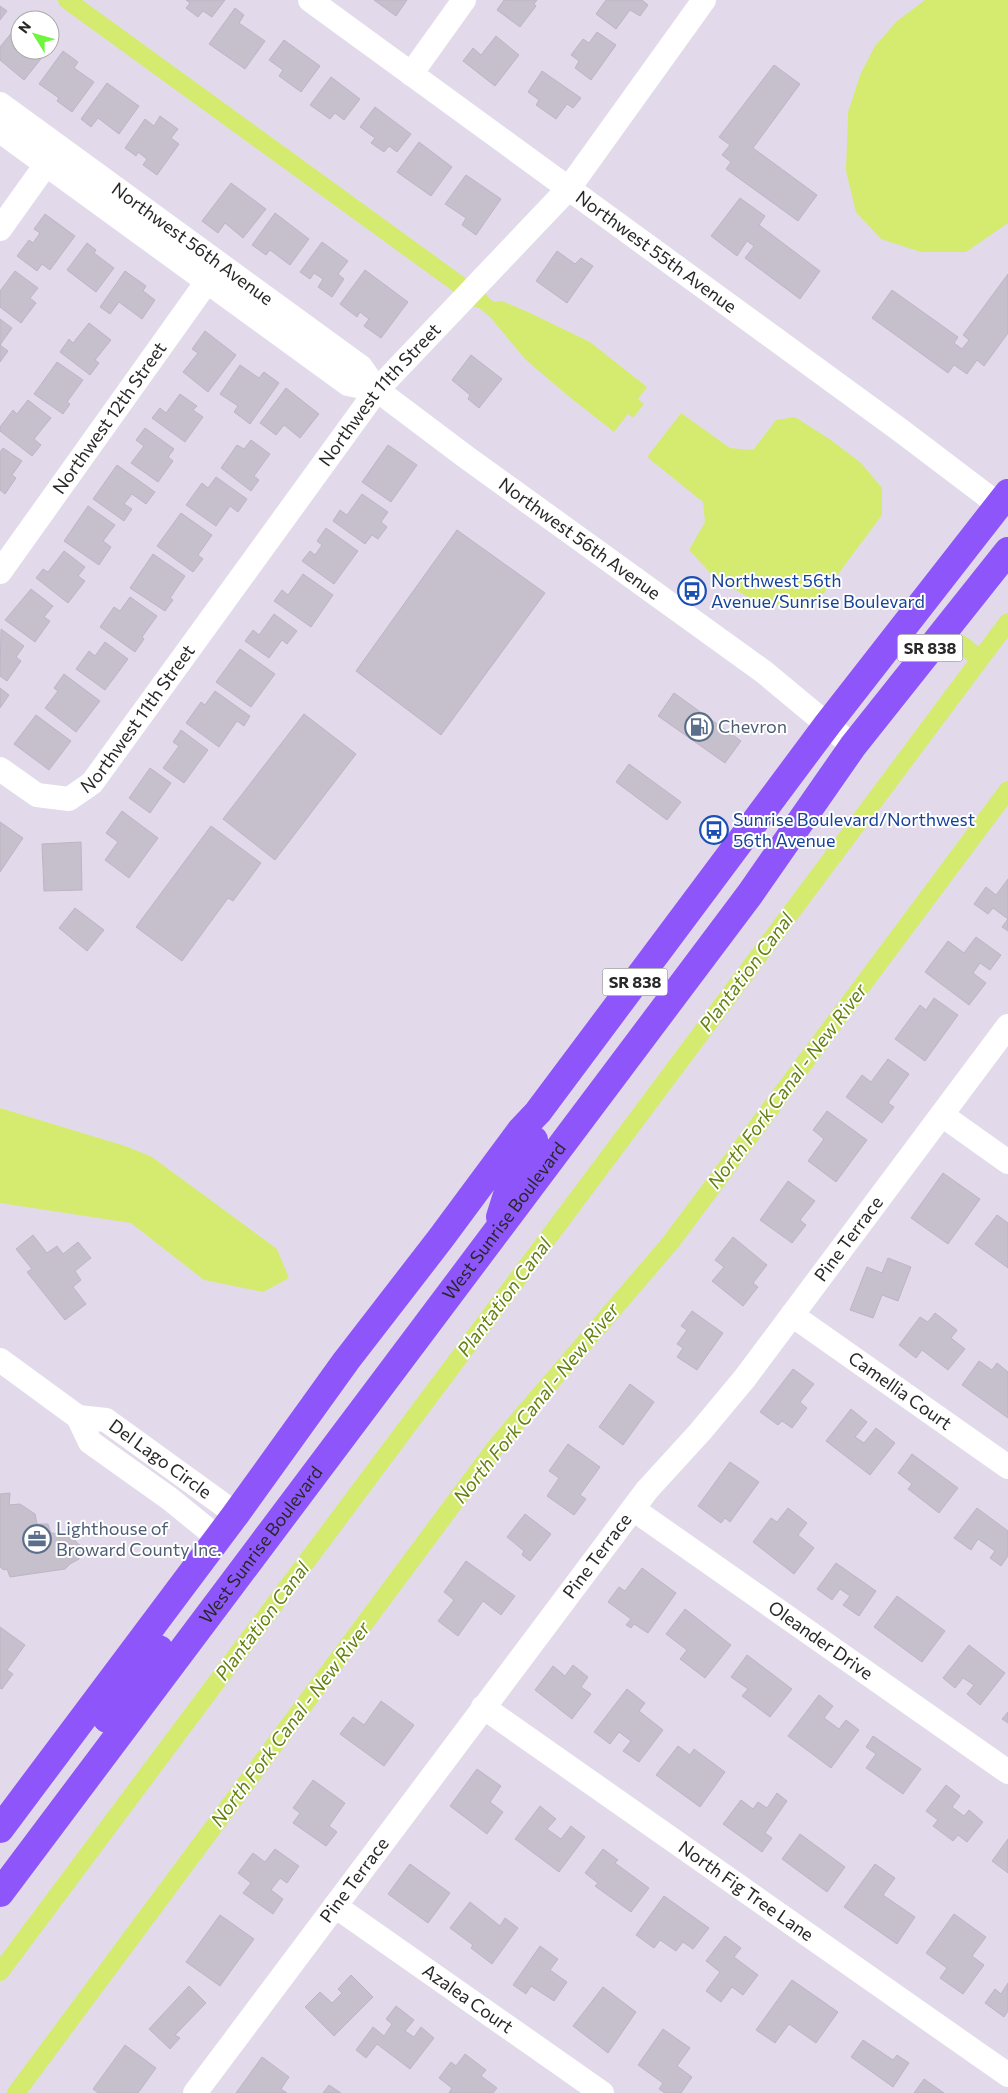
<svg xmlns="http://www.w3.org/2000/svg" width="1008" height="2093" font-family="Commissioner,sans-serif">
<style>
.water{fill:#d5eb6f}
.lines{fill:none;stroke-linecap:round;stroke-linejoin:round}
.canal{stroke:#d5eb6f;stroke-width:18}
.building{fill:#c6bfcc;stroke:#beb4c6}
.minor{stroke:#fff;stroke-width:24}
.highway{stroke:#8e56fa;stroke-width:28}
.labels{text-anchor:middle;stroke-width:4;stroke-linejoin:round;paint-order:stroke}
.shield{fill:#fff;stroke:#686868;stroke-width:1}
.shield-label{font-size:16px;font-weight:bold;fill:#282828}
.street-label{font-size:18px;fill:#282828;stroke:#fff}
.transit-label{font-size:18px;fill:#164399;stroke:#fff;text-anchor:start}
.service-label{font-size:18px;fill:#4e5e75;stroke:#fff;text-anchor:start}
.water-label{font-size:19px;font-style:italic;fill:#648011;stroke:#fff}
</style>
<rect width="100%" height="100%" fill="#e2daeb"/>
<path class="water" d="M925,0H1008V223L966,252H921L881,239L856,212L846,171L848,112L861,73L875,46L897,21Z
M486,296L494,302L502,301L528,312L590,342L647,387L638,399L644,404L633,418L628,414L614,432L567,395L525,359L490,317L478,307L477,301L481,297Z
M681,413L730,448L753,450L776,420L795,417L831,440L861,463L882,488V515L824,593L803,609L759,603L716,579L689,550L705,522L703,502L647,457Z
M0,1108L125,1146L152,1157L277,1249L289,1278L263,1292L204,1280L131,1223L0,1203Z"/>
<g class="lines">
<path class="canal" d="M67,0L479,299
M961,644L980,659
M0,1972L1008,622
M16,2093L497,1445L671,1242L1008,790"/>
</g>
<path class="building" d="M186,0H225L212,17L203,11L198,17L186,8L190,3Z
M374,0H407L396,16Z
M504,0H537L534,4L536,6L520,27L497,10Z
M606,0H642L648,5L640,16L630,10L616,29L596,14Z
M0,6L7,11L0,20Z
M235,8L244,15L239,23L265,41L245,69L209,44Z
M17,26L20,29V50H38L44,55L24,80L0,60V47Z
M597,32L616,45L591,80L575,68L579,61L571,55L583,39L589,43Z
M496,36L519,55L495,86L463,61L473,48L481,55Z
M284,40L320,66L301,92L279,76L283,70L269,60Z
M63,51L78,62L74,68L94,82L72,112L57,101L59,98L39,84Z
M774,65L800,84L753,148L817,195L798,221L726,169L731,162L722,155L730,145L719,137Z
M542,71L581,98L573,108L567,104L556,119L536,105L539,100L528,92Z
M331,77L360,99L344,120L335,113L330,119L310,105Z
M107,83L139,106L119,134L98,118L91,127L81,119Z
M375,107L411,134L397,152L389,146L384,152L371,143L375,138L360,127Z
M160,116L178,129L171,138L179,144L157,175L143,165L147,159L138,152L136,156L125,148L145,119L154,126Z
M419,142L452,167L431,196L397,172Z
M466,175L501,199L476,235L462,225L466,218L445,204Z
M231,183L266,209L243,238L225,223L218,233L202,221Z
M740,198L765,216L759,225L820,271L800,299L745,258L754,246L747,241L737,256L711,236Z
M275,213L309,239L290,265L270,250L266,255L252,245Z
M45,214L75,236L50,270L42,264L37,271L17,256L29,240L33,243L40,233L34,229Z
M322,242L348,261L338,274L344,279L332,297L318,287L323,279L314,273L310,279L300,272Z
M87,243L96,250L94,253L114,268L96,292L67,270Z
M557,251L575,264L581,258L593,266L567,303L536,281Z
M365,270L408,302L381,338L364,326L369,319L360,312L357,317L340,304Z
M15,271L38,288L30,298L36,303L21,323L0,307V291Z
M125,271L146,286L143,291L155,300L142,319L119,302L110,314L100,307Z
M1008,274V333L984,366L977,360L967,374L954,365L948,373L872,318L892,290L958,337L954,343L962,349L969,340L963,335Z
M0,319L12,328L0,345Z
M89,323L111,340L95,360L99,363L90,375L60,352L69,339L73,343Z
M205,331L236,355L208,392L183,372L198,353L192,349Z
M0,345L8,351L0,362Z
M471,355L502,379L479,408L468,399L470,395L452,380Z
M57,362L83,380L67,402L70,404L63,414L34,394Z
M240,365L259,378L264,372L279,383L250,424L234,412L238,406L220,394Z
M286,388L319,414L300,438L284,425L276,435L260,423Z
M180,394L197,406L193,410L203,417L185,442L152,418L160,408L166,413Z
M28,400L51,418L34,439L41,445L32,456L0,431V427L13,410L17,414Z
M145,428L174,449L168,457L173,461L158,482L131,463L144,446L136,440Z
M251,440L270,454L254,476L259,480L251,491L221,468L237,445L244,449Z
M388,445L417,465L391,502L362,482Z
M3,448L22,461L12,475L16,478L5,494L0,490V452Z
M117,465L155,492L146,504L132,494L124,504L132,509L124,521L93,499Z
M216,477L247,499L238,512L230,506L216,526L186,505L202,483L208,488Z
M362,494L388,512L381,522L387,527L378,539L372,535L365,544L333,521L340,510L347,515Z
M88,506L115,525L103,541L111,547L99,565L64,541Z
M181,513L212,535L198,555L203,559L193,572L157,546Z
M326,528L358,551L334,584L302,561L310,551L315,555L322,545L317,541Z
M457,530L545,593L441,735L356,671Z
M64,551L85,567L78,576L85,581L68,603L36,578L43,569L48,572Z
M153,554L185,576L170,598L173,600L165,611L130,588Z
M303,574L333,595L311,627L274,601L282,590L288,595Z
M31,589L53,606L44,617L50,621L35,642L5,620Z
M130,597L157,616L142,637L144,639L135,652L100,627L114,607L120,611Z
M274,614L297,631L287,644L282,640L269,658L245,641L253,630L259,635Z
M1,629L24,646L16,657L21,661L7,681L0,676Z
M105,642L128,659L105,690L76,669L89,651L95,656Z
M240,649L275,674L251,707L216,682Z
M64,674L100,701L76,732L45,708L58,691L54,688Z
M0,688L9,695L0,708Z
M215,691L250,716L244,726L237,721L219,747L186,723L201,702L205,705Z
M674,693L741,741L725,763L658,716Z
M304,714L356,754L275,860L223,819Z
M36,715L71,741L49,770L14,744Z
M181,730L208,750L184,783L163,768L179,746L173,742Z
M629,764L681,802L667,820L616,782Z
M150,768L171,783L150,813L129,798Z
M122,811L158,838L129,878L105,860L118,842L106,833Z
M0,822L23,838L0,872Z
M211,826L261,863L233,901L228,898L182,961L136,927Z
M81,842L82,890L44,891L42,844Z
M1008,879V931L1002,927L1008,919L993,908L988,914L974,904L986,887L996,895Z
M75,908L104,930L87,951L59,928Z
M976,937L1001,955L990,970L980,963L973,973L986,983L969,1005L925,972L948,941L964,953Z
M934,998L958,1015L925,1061L895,1039L920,1005L926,1010Z
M888,1059L909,1074L888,1103L894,1107L882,1123L846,1097L862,1075L871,1082Z
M827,1111L867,1140L836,1182L808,1161L824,1139L813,1130Z
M943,1173L980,1199L948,1244L911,1218Z
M788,1181L815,1201L800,1220L806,1225L792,1243L760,1220Z
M997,1215L1008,1223V1268L975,1244Z
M33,1235L47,1253L57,1246L63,1254L78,1242L91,1258L75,1271L81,1280L73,1287L86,1304L65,1320L27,1272L32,1269L16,1249Z
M733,1237L767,1265L753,1283L758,1287L743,1306L712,1281L724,1267L715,1260Z
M888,1258L911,1267L898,1301L882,1295L873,1318L850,1310L867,1267L882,1273Z
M692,1311L723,1333L697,1370L677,1357L683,1348L677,1344L687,1330L681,1326Z
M935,1313L957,1330L951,1338L965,1349L948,1370L922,1350L916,1358L899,1345L920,1317L928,1322Z
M979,1361L992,1370L997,1363L1008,1372V1418L962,1385Z
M793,1369L814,1384L800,1402L807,1408L792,1428L782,1421L778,1425L760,1412Z
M630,1384L654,1402L623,1445L599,1427Z
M851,1409L867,1422L855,1437L864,1443L876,1428L895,1443L870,1475L826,1441Z
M568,1444L600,1467L580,1495L586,1499L574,1515L547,1496L559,1478L549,1471Z
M912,1454L958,1488L939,1513L908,1489L912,1484L898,1473Z
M730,1462L759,1482L730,1522L725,1518L721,1523L698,1506Z
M10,1493L9,1505L20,1504L35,1514L37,1524H48L51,1533L72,1535L77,1543L84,1548L79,1559L70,1564L65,1569L10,1577L7,1569L4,1570L0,1567V1494Z
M788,1508L807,1523L798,1535L814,1548L794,1574L753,1542L771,1518L777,1522Z
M977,1508L1008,1531V1556L1001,1566L990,1558L995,1551L978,1539L971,1550L954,1538Z
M525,1514L551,1534L530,1561L522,1555L524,1551L507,1537Z
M466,1561L515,1596L501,1615L483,1601L458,1636L438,1621L454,1600L444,1592Z
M836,1563L876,1591L859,1616L843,1605L850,1596L840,1589L832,1600L817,1589Z
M642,1568L676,1593L648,1633L634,1624L631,1628L626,1625L631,1619L608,1602L619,1587L625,1591Z
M897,1596L945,1631L922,1662L874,1627Z
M685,1609L731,1645L705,1678L680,1659L687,1650L666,1634Z
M0,1627L25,1645L7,1670L13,1674L2,1689L0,1688Z
M969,1645L1005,1673L980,1705L967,1694L974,1685L963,1678L955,1688L943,1678Z
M747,1655L792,1689L770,1717L742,1696L748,1689L731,1677Z
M573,1665L588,1677L581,1687L591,1694L572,1719L535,1690L553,1666L565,1676Z
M627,1689L645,1703L639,1711L663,1730L639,1762L623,1751L631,1741L619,1732L610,1744L594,1732Z
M819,1695L833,1706L824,1718L839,1729L846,1720L859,1730L831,1768L788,1736Z
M381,1701L414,1725L384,1766L340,1734L353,1717L364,1725Z
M1008,1712V1723L1002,1719Z
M873,1736L921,1769L903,1794L866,1768L876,1754L866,1747Z
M678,1746L690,1755L694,1749L725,1772L700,1807L656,1775Z
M477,1769L501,1786L490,1802L503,1812L487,1834L450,1806Z
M313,1780L345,1803L329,1826L337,1832L326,1846L293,1823L300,1813L293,1808Z
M946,1785L960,1796L952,1807L964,1816L969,1810L983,1822L967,1842L958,1835L953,1841L933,1826L938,1820L926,1811Z
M777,1793L787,1801L765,1833L772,1838L762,1852L723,1824L741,1800L753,1809L758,1802L767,1808Z
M540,1806L556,1819L547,1829L561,1839L571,1826L585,1837L559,1872L515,1839Z
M800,1834L845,1867L827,1892L782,1859Z
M1008,1839V1873L992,1861Z
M275,1849L299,1866L287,1883L280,1878L271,1890L283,1899L273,1914L243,1893L251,1883L238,1873L253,1853L265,1862Z
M603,1849L618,1860L615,1863L649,1888L631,1912L595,1886L598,1883L585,1873Z
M410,1864L450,1893L428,1923L388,1894Z
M875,1864L895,1878L883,1895L915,1917L897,1944L844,1907Z
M664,1896L709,1928L693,1949L683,1942L676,1951L660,1940L654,1948L636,1935Z
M470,1902L500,1926L505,1918L518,1928L492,1964L471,1948L473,1945L450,1928Z
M954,1914L986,1937L972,1956L984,1965L963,1994L940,1978L947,1968L926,1953Z
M220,1915L254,1939L220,1986L186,1962Z
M725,1936L741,1948L734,1957L758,1975L743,1995L732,1987L721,2002L706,1991L720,1972L706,1961Z
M540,1946L558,1959L550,1970L567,1982L554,2001L531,1986L526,1994L513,1985Z
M351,1975L373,1997L334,2036L305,2007L320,1992L332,2003L342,1993L338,1989Z
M792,1980L838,2012L816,2043L789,2024L775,2043L756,2030Z
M1008,1983V2011L1004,2017L985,2003L995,1989L1001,1994Z
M189,1986L206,2003L175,2035L180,2038L170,2049L149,2029Z
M603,1987L636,2012L608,2053L573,2026Z
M396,2006L414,2020L405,2031L414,2037L421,2027L434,2038L410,2069L377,2044L366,2058L356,2050L373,2027L384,2036L392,2024L386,2019Z
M663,2029L690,2048L677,2066L692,2077L681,2093H665L659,2089L663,2083L638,2065Z
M863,2040L893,2060L897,2055L909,2063L893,2087L851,2057Z
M125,2045L156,2068L138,2093H98L93,2089Z
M465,2054L486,2070L481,2076L497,2088L493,2093H449L452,2088L439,2078L451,2062L456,2066Z
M262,2057L289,2077L281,2089L287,2093H236Z
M924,2079L944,2093H914Z
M329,2085L341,2093H323Z"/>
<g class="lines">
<g class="minor">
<path id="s1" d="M310,0L900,430L999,505"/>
<path d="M411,74L464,0"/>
<path id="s2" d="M0,104L361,367L377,390L466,457L764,672L853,746"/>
<path d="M0,131L348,384L377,390"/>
<path d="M0,229L55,152"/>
<path id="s3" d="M0,572L216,269"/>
<path id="s4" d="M0,769L37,795L69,799L92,783L377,390L569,188L704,0"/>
<path d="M942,1115L1008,1162"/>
<path id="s5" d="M792,1315L1008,1467"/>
<path d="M0,1360L78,1417L90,1442L170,1499L218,1538"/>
<path id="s6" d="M78,1417L106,1420L236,1514"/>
<path id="s7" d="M633,1509L1008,1772"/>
<path id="s8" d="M483,1707L1008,2075"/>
<path id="s9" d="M335,1906L602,2093"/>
<path id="s10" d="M195,2093L647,1490L700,1432L745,1378L1008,1026"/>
</g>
<g class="highway">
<path d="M500,1217L516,1166L534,1140"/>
<path d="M107,1719L159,1649"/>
<path d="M0,1829L236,1514L346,1361L441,1238L521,1130L538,1112L827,725L1008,493"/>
<path id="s11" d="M0,1893L750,894L853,746L1008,551"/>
</g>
</g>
<defs>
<symbol id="bus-ring" viewBox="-11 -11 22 22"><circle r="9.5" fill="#fff" stroke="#1a4fb4" stroke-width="1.5"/><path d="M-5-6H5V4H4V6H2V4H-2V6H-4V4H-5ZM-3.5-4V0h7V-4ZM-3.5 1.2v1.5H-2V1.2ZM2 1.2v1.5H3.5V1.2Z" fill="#1a4fb4"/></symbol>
<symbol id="fuel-ring" viewBox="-11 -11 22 22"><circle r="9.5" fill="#fff" stroke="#5c6f8a" stroke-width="1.5"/><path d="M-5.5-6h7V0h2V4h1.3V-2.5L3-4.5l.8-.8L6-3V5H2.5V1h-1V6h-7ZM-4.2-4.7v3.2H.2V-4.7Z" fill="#5c6f8a"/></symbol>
<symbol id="office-ring" viewBox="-11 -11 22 22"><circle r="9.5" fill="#fff" stroke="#5c6f8a" stroke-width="1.5"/><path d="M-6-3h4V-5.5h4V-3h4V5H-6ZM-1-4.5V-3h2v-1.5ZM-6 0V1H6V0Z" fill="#5c6f8a"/></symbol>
</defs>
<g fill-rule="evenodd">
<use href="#bus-ring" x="676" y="575" width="32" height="32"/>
<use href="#fuel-ring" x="683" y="711" width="32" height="32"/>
<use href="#bus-ring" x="698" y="814" width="32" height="32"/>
<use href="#office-ring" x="21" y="1523" width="32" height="32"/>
</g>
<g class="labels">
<g class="shield">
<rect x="897.5" y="634.5" width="65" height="27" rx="4"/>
<rect x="602.5" y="968.5" width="65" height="27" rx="4"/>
</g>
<g class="shield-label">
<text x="930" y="654">SR 838</text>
<text x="635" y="988">SR 838</text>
</g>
<g class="street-label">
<text dy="6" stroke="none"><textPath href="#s2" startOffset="238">Northwest 56th Avenue</textPath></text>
<text dy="6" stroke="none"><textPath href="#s1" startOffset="428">Northwest 55th Avenue</textPath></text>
<text dy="6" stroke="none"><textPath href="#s4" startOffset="589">Northwest 11th Street</textPath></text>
<text dy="6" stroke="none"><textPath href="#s3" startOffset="189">Northwest 12th Street</textPath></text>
<text dy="6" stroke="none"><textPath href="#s2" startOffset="726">Northwest 56th Avenue</textPath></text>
<text dy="6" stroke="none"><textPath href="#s4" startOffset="184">Northwest 11th Street</textPath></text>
<text dy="6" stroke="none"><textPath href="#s11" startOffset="840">West Sunrise Boulevard</textPath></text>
<text dy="6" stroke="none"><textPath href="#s10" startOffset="1076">Pine Terrace</textPath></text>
<text dy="6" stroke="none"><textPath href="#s5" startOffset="132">Camellia Court</textPath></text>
<text dy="6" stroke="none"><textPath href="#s6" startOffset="95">Del Lago Circle</textPath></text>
<text dy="6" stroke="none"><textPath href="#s11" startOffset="435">West Sunrise Boulevard</textPath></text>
<text dy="6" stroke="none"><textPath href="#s10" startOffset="671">Pine Terrace</textPath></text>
<text dy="6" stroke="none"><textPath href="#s7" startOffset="229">Oleander Drive</textPath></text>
<text dy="6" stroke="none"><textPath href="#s10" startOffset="266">Pine Terrace</textPath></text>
<text dy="6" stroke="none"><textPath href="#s8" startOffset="321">North Fig Tree Lane</textPath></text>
<text dy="6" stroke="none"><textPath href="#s9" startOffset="162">Azalea Court</textPath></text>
</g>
<g class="transit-label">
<text x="711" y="587">Northwest 56th<tspan x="711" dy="21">Avenue/Sunrise Boulevard</tspan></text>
<text x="733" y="826">Sunrise Boulevard/Northwest<tspan x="733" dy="21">56th Avenue</tspan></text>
</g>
<g class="service-label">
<text x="718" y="733">Chevron</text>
<text x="56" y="1535">Lighthouse of<tspan x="56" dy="21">Broward County Inc.</tspan></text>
</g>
<g class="water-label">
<text transform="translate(746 972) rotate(-53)" y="7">Plantation Canal</text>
<text transform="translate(787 1086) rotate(-53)" y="7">North Fork Canal - New River</text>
<text transform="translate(504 1297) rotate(-53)" y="7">Plantation Canal</text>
<text transform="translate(536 1403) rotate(-51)" y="7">North Fork Canal - New River</text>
<text transform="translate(262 1621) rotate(-53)" y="7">Plantation Canal</text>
<text transform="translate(290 1724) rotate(-53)" y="7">North Fork Canal - New River</text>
</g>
</g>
<g transform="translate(35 35) rotate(307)"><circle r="24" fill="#ffffff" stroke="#a9a9a9"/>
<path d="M0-4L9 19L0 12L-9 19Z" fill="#70f53d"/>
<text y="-8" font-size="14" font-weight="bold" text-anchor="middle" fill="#282828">N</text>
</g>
</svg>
